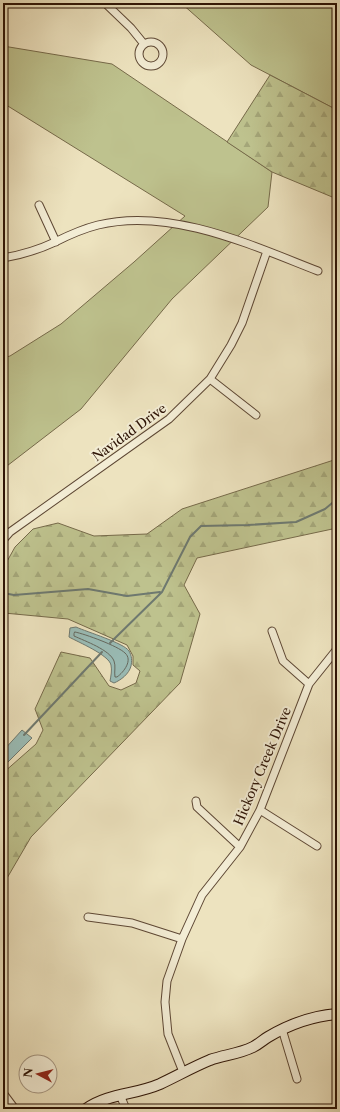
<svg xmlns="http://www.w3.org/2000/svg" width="340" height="1112" font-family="'Libre Caslon Text',serif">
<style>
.green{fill:#bec28e;stroke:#766a4a}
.forest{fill:url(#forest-firs);stroke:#766a4a}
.water{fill:#9abdb7;stroke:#6e7970}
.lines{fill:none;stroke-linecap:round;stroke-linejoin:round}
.shore{stroke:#64685e;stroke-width:1}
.stream{stroke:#6e7970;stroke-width:2}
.street-casing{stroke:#5d4734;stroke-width:9}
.secondary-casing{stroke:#2d1305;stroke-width:12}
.street{stroke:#f3edd5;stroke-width:7}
.secondary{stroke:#f3edd5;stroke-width:10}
.labels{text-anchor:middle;stroke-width:4;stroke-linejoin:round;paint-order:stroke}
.street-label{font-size:13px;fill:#2d1305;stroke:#f3edd5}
</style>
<defs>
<pattern id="forest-firs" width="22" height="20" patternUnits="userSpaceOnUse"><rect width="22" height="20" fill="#bec28e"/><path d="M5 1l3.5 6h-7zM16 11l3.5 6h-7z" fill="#a4a679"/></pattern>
</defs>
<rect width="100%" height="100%" fill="#ede3bf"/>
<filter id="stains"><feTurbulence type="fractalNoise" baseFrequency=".005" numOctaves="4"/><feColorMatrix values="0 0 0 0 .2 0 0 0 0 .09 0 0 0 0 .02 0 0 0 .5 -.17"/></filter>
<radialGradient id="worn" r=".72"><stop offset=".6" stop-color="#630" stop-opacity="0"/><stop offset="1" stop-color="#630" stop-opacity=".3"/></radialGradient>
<path class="green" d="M181,3H337V110L251,65Z
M3,46L112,64L272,172L268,207L172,299L81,409L3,469V358L10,356L61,324L134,262L185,216L3,103Z"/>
<path class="forest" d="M270,75L337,110V199L272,172L227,142Z
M337,459V528L197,558L184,585L200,614L180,683L31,837L3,885V773L36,744L43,730L35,709L61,652L90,658L109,686L121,690L136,683L140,671L133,665V656L127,645L68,619L4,613L5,565L15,547L33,529L58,523L94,536L147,534L182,509Z"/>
<path class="water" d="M76,627C87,632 124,643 129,651C132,656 132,661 131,666C129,674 121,680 114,683L110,681C111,676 112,670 111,665C109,655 78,642 69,637L70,628Z
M22,730L32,738L3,767V751Z"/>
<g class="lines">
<path class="shore" d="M75,632C85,634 118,646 125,653C133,660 124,672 117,677H115C114,672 116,666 114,661C110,650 85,641 74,636V634Z"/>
<path class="stream" d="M3,593L14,595L88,589L127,596L160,592
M110,643L162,592L190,537L201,526L248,525L296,522L325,509L337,499
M24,735L102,652"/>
<defs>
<path id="street" d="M105,3L131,28L144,44
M139 54a12 12 0 1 1 24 0a12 12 0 1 1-24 0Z
M39,205L56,242
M3,258C21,255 38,250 55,242C69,235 82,229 98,225C170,207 251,245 318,271
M210,379L256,415
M3,540L10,532L169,419L210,379L231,345L242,323L267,251
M272,631L283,661L309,684
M196,801L197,807L240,847
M260,810L317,846
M88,917L132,923L182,939
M282,1029L297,1079
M183,1072L168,1034L165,1002L167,981L182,939L202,895L240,847L260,810L309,684L337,649
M3,1093L15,1109
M120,1095L126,1109"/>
<path id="secondary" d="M86,1109C109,1093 135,1095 160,1084C177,1076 193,1067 210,1060C224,1055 239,1054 253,1047C259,1044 263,1040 268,1037C288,1025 313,1016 337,1014"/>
</defs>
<use href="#street" class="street-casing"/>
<use href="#secondary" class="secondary-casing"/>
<use href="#street" class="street"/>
<use href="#secondary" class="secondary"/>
</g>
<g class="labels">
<g class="street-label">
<text transform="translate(129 432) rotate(-36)" y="5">Navidad Drive</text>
<text transform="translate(262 766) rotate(-67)" y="5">Hickory Creek Drive</text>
</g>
</g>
<rect width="340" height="1112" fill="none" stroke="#ede3bf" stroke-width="16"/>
<rect x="4" y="4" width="332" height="1104" fill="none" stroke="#2d1305" stroke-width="2"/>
<rect x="8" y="8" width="324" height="1096" fill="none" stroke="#2d1305"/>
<g transform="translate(38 1074) rotate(277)"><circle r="19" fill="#f3edd5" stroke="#a49682"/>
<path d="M0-3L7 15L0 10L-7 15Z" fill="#8f2418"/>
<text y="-6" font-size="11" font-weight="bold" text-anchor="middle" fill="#2d1305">N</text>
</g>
<rect width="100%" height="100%" filter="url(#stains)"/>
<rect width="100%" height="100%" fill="url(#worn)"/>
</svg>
